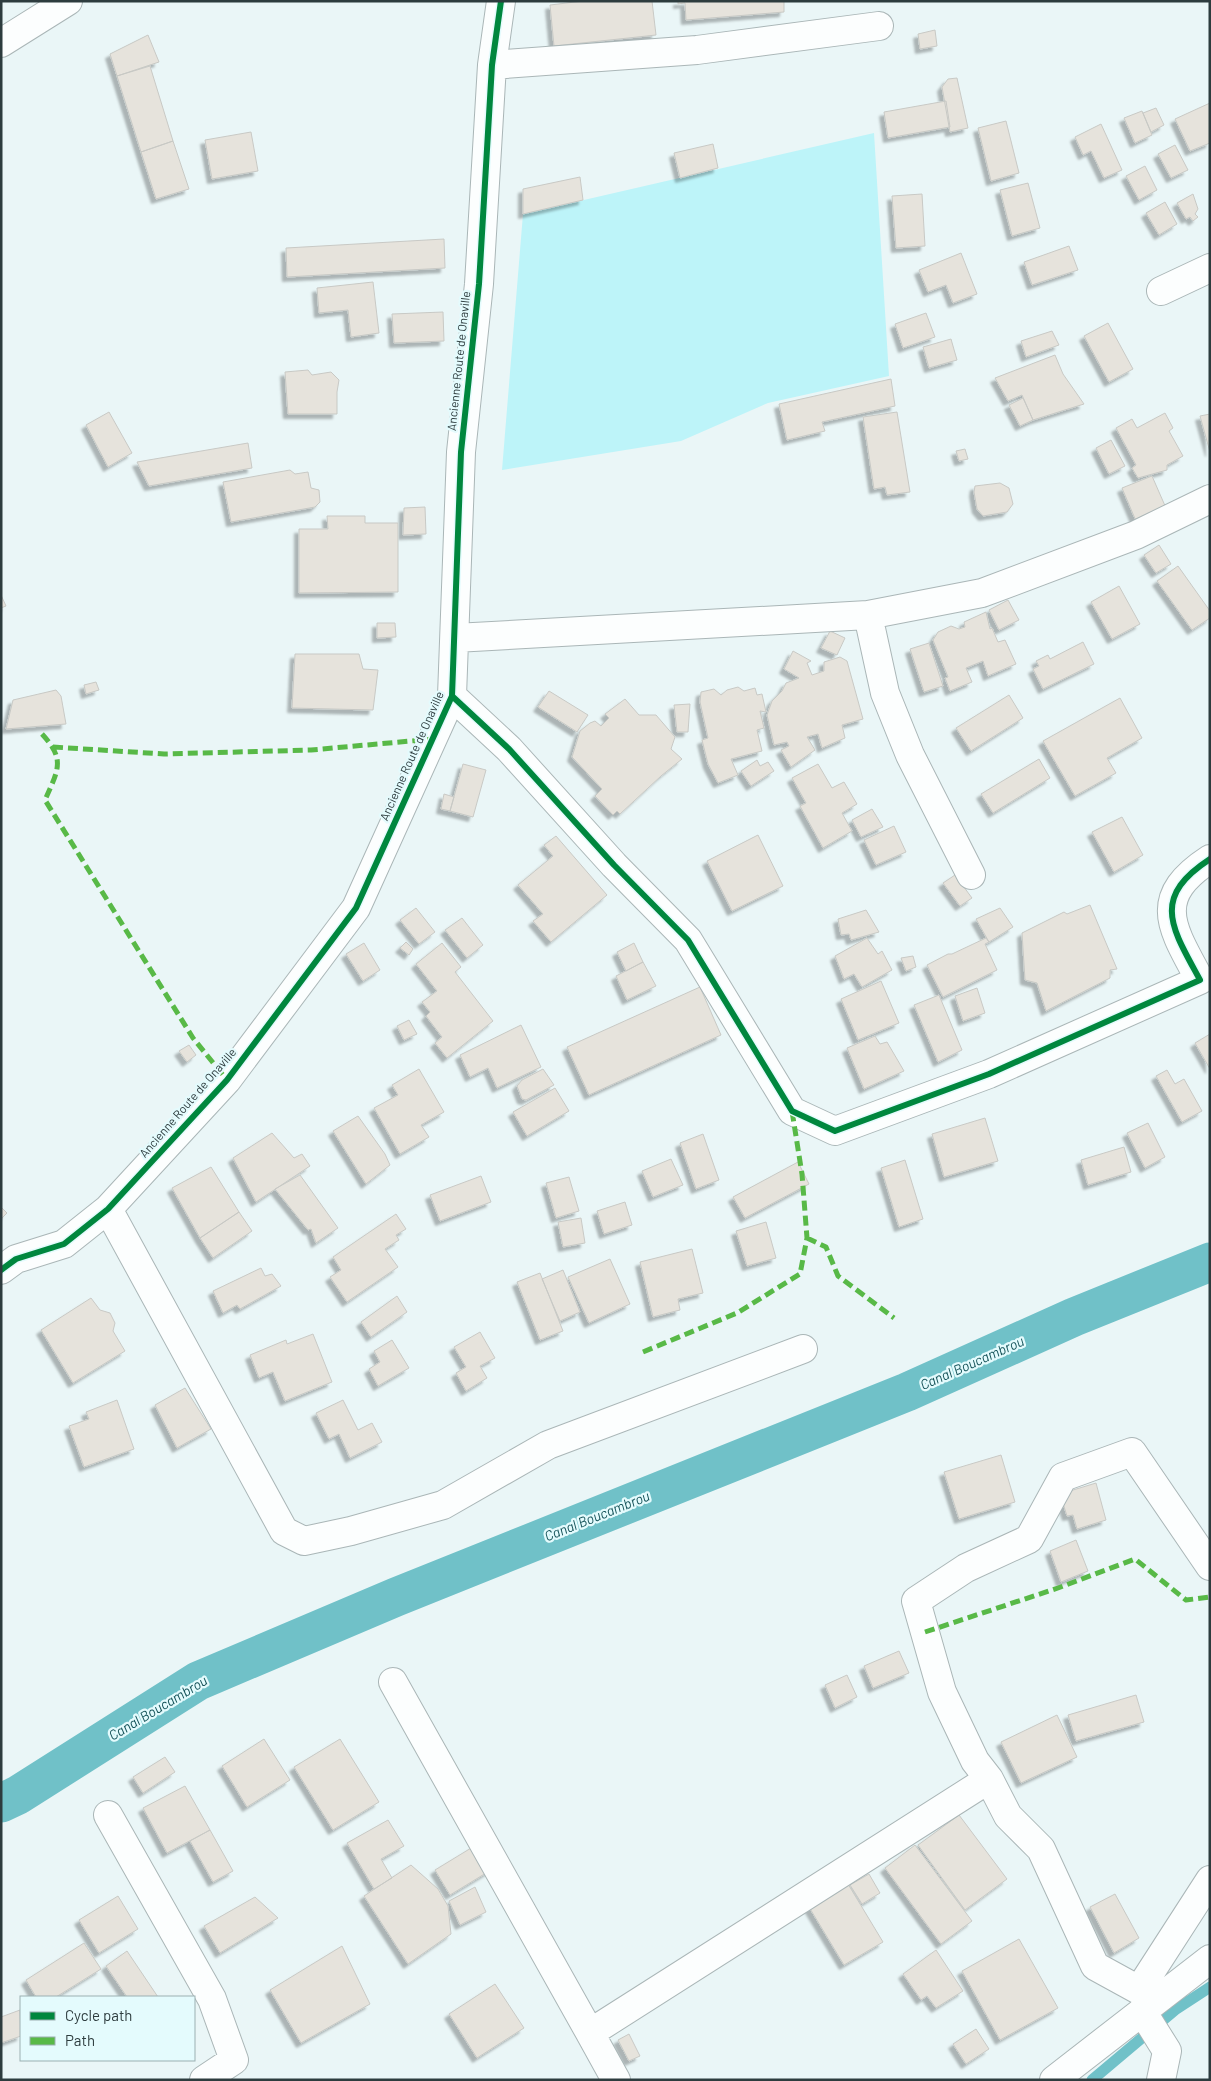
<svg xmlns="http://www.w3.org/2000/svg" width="1211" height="2081" font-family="Barlow,sans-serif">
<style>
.green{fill:#bdf4f9}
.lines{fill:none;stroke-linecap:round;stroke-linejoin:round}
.stream{stroke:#70c1c8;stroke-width:11}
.canal{stroke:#70c1c8;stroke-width:39}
.building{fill:#e6e3dc;stroke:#c8c9c5;filter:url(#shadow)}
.street-casing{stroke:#aab6b7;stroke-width:30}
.primary-casing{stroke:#aab6b7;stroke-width:30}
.street{stroke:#fcfefe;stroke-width:28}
.primary{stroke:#fcfefe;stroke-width:28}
.quiet{stroke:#58b947;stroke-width:5;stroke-dasharray:10 5;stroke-linecap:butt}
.cycleway-casing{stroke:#e4fbfd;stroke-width:9}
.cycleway{stroke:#00873e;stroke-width:6}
.labels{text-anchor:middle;stroke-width:4.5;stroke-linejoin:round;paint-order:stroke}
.street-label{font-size:12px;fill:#2d3c3e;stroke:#e4fbfd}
.water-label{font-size:14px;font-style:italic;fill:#145258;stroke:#e4fbfd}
</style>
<defs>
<filter id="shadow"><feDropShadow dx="-4.5" dy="4.5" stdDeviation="1" flood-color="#0004"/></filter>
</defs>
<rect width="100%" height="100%" fill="#eaf6f7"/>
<path class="green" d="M874,133L889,376L768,403L681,441L502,470L523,214Z"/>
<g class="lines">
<path class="stream" d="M1092,2080L1175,2010L1210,1987"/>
<path class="canal" d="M1,1803L18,1795L198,1681L396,1597L907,1392L1074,1317L1210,1262"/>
</g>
<path class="building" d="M583,1H652L656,35L554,46L550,5Z
M678,1H784V12L686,20L685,3L678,4Z
M935,30L937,46L920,49L918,34Z
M148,35L159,62L117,76L110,54Z
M150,66L173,141L141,152L117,76Z
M957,78L968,128L950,132L942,87L948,79Z
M946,101L950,127L888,138L884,112Z
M1210,103V143L1190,151L1175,119Z
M1156,108L1164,125L1151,132L1143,113Z
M1142,111L1152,135L1135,143L1124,118Z
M1006,121L1019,173L991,181L978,128Z
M1101,124L1122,170L1104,178L1091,151L1083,155L1075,137Z
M251,132L258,171L212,179L205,140Z
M173,141L189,189L156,199L141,152Z
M713,144L718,168L680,178L674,153Z
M1175,145L1188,170L1171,178L1158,154Z
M1145,166L1157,190L1139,200L1126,176Z
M580,177L583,200L523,214V189Z
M1028,183L1040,228L1012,236L1000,190Z
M922,194L925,246L896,248L892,196Z
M1193,194L1198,209L1195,214L1198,217L1193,221L1190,217L1186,219L1177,203Z
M1165,202L1177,224L1159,235L1146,213Z
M444,239L445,268L287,277L286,248Z
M1069,246L1078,270L1032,285L1024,262Z
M961,253L977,294L953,303L946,285L928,292L919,270Z
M373,282L379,333L351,337L348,310L319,313L317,288Z
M443,312L444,341L394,343L392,314Z
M926,313L935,337L903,348L895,324Z
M1108,323L1133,369L1109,382L1084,336Z
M1052,331L1059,345L1026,357L1021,341Z
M951,339L957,360L929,368L923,347Z
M1055,355L1063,374L1084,404L1033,420L1022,395L1008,401L995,378Z
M308,370L312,375L331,372L339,380L337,392V414H288L285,372Z
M891,379L895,406L822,422L825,431L787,440L779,404Z
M1023,398L1033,420L1020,426L1009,405Z
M109,412L132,453L108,467L86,425Z
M897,412L910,492L887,495L885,487L874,489L863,417Z
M1165,413L1173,428L1169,431L1183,456L1167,465V470L1138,478L1132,468L1136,465L1116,428L1132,419L1137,428Z
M1210,414V452L1200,416Z
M1111,440L1125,466L1109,474L1096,448Z
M248,443L252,468L149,486L137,462Z
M965,449L968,459L959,461L956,451Z
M290,470L295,474L308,472L311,488L319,490L320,502L315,507L231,522L223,482Z
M1152,476L1166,508L1136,521L1122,488Z
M1000,483L1009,488L1013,504L1007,512L983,516L977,509L974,492L975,486Z
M425,507L426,534L403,535L404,508Z
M327,516H365V523H398V592L299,593V529H328Z
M1159,545L1171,564L1156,573L1144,555Z
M1178,566L1210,611V618L1192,630L1157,581Z
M1119,586L1140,624L1112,639L1091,602Z
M1,595L6,606L1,608Z
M1008,600L1019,620L999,630L989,610Z
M986,612L990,629L992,628L998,642L1005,640L1016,664L988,676L983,661L966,668L972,682L950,691L945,678L948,677L933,640L938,632L951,626L959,629L965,627L964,622Z
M377,623H395L396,637L377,638Z
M830,631L845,638L837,655L821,648Z
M1083,642L1094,664L1043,689L1033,669L1039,666L1036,661L1048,655L1050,659Z
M929,643L943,686L924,692L910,649Z
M793,651L811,661L807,663L812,675L824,671V662L840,657L847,661L863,719L842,725L845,738L822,748L818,734L807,737L815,750L791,767L781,750L789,746L787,742L774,745L767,715L772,701L782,691L786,683L799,678L784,669Z
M295,654H359L363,669L378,670L373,710L292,708Z
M96,682L99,690L86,694L84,685Z
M738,687L744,691L755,688L757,695L762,694L766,712L760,711L764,728L757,730L762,751L731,759L738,775L718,783L708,764L702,740L708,738L700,702L701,692L714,689L721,695L727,690Z
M56,690L61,696L66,724L6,729L13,700Z
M549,691L588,715L577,732L538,707Z
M1009,695L1023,718L971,751L956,728Z
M1120,698L1142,738L1107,758L1116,773L1075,796L1043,741Z
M625,699L639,715H656L675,737L671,749L682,759L661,776L620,814L617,811L613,815L595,796L602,789L572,757L580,731L590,723L595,721L601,726L609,718L605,714Z
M690,704L688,732H677L674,705Z
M1039,759L1050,778L993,813L981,794Z
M757,760L760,766L768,762L774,771L751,786L741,771Z
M463,764L486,770L473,817L450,811Z
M818,764L832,788L844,782L857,804L842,813L852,831L823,848L800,806L806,803L792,778Z
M444,794L454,797L450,811L441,809Z
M872,809L883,827L861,837L852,820Z
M1122,817L1143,855L1114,872L1092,832Z
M894,826L906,852L876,865L864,840Z
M758,835L783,886L732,911L707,861Z
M556,836L607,895L551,942L533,921L543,914L518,885L553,856L544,845Z
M955,875L972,898L960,906L943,883Z
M1090,905L1117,969L1110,970V978L1046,1011L1037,983L1025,980L1022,933L1064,912L1067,914Z
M416,908L435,932L419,944L400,920Z
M1000,908L1013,927L989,942L976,919Z
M866,910L879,932L851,940L849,934L841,935L838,919Z
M462,918L483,945L467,958L445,930Z
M867,938L878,954L882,951L892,970L862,987L854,974L844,979L835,956Z
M986,938L989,942L985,944L997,970L943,997L927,965L948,954H952Z
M406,942L413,949L409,955L400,948Z
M364,943L380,970L363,981L346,954Z
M442,943L461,967L455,972L493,1021L447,1058L435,1043L442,1037L426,1016L430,1012L422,1002L437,991L416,964Z
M634,943L643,962L626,971L617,952Z
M913,956L916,967L906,971L901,958Z
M643,962L656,986L627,1000L616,976Z
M881,981L899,1023L858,1040L841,999Z
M700,987L721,1035L589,1095L567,1047Z
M977,988L985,1013L963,1021L955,996Z
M939,995L962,1050L938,1062L914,1005Z
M409,1020L417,1034L404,1040L397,1026Z
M521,1025L541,1067L497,1088L488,1068L470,1077L460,1055Z
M1210,1034V1069L1195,1043Z
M875,1036L880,1044L887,1042L904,1071L864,1089L847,1048Z
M189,1045L196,1055L187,1062L179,1051Z
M419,1069L444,1112L421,1125L429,1137L400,1154L374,1108L398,1095L392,1085Z
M543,1069L554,1085L526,1100L522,1099L517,1086L522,1080Z
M1167,1070L1175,1084L1184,1079L1202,1111L1182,1122L1156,1076Z
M555,1088L569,1111L527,1136L513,1112Z
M358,1116L385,1154L390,1165L366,1184L333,1131Z
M985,1118L998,1161L944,1177L932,1134Z
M1148,1123L1165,1157L1145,1168L1127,1133Z
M272,1133L294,1158L302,1154L310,1166L256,1202L233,1158Z
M703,1134L719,1180L696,1189L680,1143Z
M1124,1147L1131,1172L1088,1185L1081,1160Z
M671,1159L683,1185L653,1197L642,1171Z
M905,1160L923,1219L899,1227L881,1168Z
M798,1162L809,1184L745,1218L733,1197Z
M211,1167L239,1212L200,1238L172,1188Z
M300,1175L338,1228L316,1243L311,1229L308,1230L275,1189Z
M481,1176L491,1202L440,1221L430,1195Z
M569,1177L579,1211L556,1218L546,1183Z
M625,1202L632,1225L604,1234L597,1211Z
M1,1207L7,1213L1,1219Z
M239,1212L252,1231L213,1258L200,1238Z
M396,1214L406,1229L396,1235L399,1240L385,1249L398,1267L347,1302L330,1277L341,1270L333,1257Z
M581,1218L585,1243L563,1247L558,1222Z
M766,1222L776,1258L747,1266L736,1231Z
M692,1249L703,1293L678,1299L680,1310L653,1317L640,1262Z
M610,1259L630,1304L589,1323L568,1277Z
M261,1268L265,1276L272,1274L281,1286L240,1309L237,1305L223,1313L213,1291Z
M563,1270L580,1312L560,1321L542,1279Z
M540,1273L563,1331L540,1340L517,1282Z
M397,1296L407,1312L371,1337L361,1322Z
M91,1298L100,1310L110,1313L115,1323L113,1331L125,1351L73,1383L41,1330Z
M480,1332L495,1358L480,1366L487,1378L466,1391L456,1373L466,1367L454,1347Z
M313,1334L332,1382L285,1401L273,1372L259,1378L250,1355L286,1340L287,1344Z
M392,1340L409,1368L378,1386L369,1369L380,1362L374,1351Z
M185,1388L211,1429L177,1448L155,1405Z
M117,1400L134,1449L84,1467L69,1426L89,1419L86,1412Z
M343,1400L358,1430L372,1423L382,1442L350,1458L339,1434L329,1439L316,1413Z
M1001,1455L1015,1502L959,1519L944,1472Z
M1096,1483L1106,1520L1077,1529L1073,1515L1067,1516L1060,1494Z
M1076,1540L1088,1571L1061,1582L1050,1551Z
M899,1651L909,1673L873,1688L864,1666Z
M847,1675L857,1697L835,1708L825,1685Z
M1136,1695L1144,1722L1076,1741L1068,1715Z
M1057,1715L1077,1757L1021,1783L1001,1742Z
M264,1739L290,1780L247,1807L222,1766Z
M340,1739L379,1802L333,1830L294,1767Z
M165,1757L175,1772L143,1793L133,1777Z
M185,1786L210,1830L167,1853L143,1808Z
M959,1815L1007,1879L965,1910L918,1845Z
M388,1820L404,1846L381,1859L392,1878L374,1889L347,1843Z
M210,1830L233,1871L213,1882L190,1841Z
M476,1845L491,1870L450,1895L435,1870Z
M915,1845L972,1921L941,1944L885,1868Z
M411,1865L438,1889L448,1906L451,1934L408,1964L364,1896Z
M869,1874L880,1893L862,1904L850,1885Z
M848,1884L883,1942L844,1965L809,1907Z
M475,1887L486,1912L460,1925L449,1901Z
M1115,1894L1139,1938L1114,1953L1090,1907Z
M118,1896L138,1929L99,1953L79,1920Z
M255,1897L278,1918L220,1953L204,1926Z
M1019,1939L1058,2008L1000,2040L962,1971Z
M84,1943L101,1969L56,1997H36L26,1980Z
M342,1946L370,2004L301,2043L270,1990Z
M936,1950L963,1991L936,2008L927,1996L921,2000L903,1974Z
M127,1951L158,1997H127L106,1966Z
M495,1984L524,2028L477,2058L449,2014Z
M20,2010L21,2036L1,2043V2017Z
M976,2029L989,2049L966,2064L953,2044Z
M629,2034L640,2056L629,2061L618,2040Z"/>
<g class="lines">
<defs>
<path id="street" d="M492,65L697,50L879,26
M1161,291L1210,268
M868,615L885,693L910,755L971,875
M455,638L868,615L982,593L1136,535L1210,499
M452,696L509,749L614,865L688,940L792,1111L835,1131L989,1074L1200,980C1172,928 1150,898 1210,859
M108,1209L284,1531L304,1541L351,1531L443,1505L548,1445L803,1349
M1,1270L16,1259L64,1244L108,1209L227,1080L356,908L452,696L461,452L479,284L492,65L501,1
M393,1682L590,2033
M108,1815L212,1999L234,2060L204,2080
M1139,1990L1210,1880
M1157,2000L1095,1966L1041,1849L1008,1816L989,1779L975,1761L942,1692L916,1601L966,1568L1029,1539L1063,1477L1132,1452L1210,1566
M1142,2011L1167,2051L1161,2080
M616,2080L590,2033L989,1779
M1054,2080L1210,1959"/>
<path id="primary" d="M1,43L68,1"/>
</defs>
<use href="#street" class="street-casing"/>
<use href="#primary" class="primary-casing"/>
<use href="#street" class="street"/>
<use href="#primary" class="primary"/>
<path class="quiet" d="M42,734C66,760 58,770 45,800L193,1038L227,1080
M53,747L164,754L311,750L433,739
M807,1238L826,1247L838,1276L894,1318
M643,1352L737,1313L800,1274L807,1238L802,1174L792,1111
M925,1632L1058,1588L1135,1559L1186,1600L1210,1597"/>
<defs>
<path id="cycleway" d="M452,696L509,749L614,865L688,940L792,1111L835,1131L989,1074L1200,980C1172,928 1150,898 1210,859
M1,1270L16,1259L64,1244L108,1209L227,1080L356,908L452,696L461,452L479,284L492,65L501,1"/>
</defs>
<use href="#cycleway" class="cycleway-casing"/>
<use href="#cycleway" class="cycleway"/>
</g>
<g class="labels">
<g class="street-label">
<text transform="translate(459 361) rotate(-84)" y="4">Ancienne Route de Onaville</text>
<text transform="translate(412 756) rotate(-66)" y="4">Ancienne Route de Onaville</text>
<text transform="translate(188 1103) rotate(-49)" y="4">Ancienne Route de Onaville</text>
</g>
<g class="water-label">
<text transform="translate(972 1363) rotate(-24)" y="5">Canal Boucambrou</text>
<text transform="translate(597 1516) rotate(-22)" y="5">Canal Boucambrou</text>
<text transform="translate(158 1708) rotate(-31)" y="5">Canal Boucambrou</text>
</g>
</g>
<rect width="1211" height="2081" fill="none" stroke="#2d3c3e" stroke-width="5"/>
<rect x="20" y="1996" width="175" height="65" fill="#e4fbfd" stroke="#9bafb1"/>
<rect x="30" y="2012" width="25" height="8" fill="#00873e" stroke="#9bafb1"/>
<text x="65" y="2021" font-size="15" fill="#2d3c3e">Cycle path</text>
<rect x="30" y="2037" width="25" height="8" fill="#58b947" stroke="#9bafb1"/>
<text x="65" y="2046" font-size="15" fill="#2d3c3e">Path</text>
</svg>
